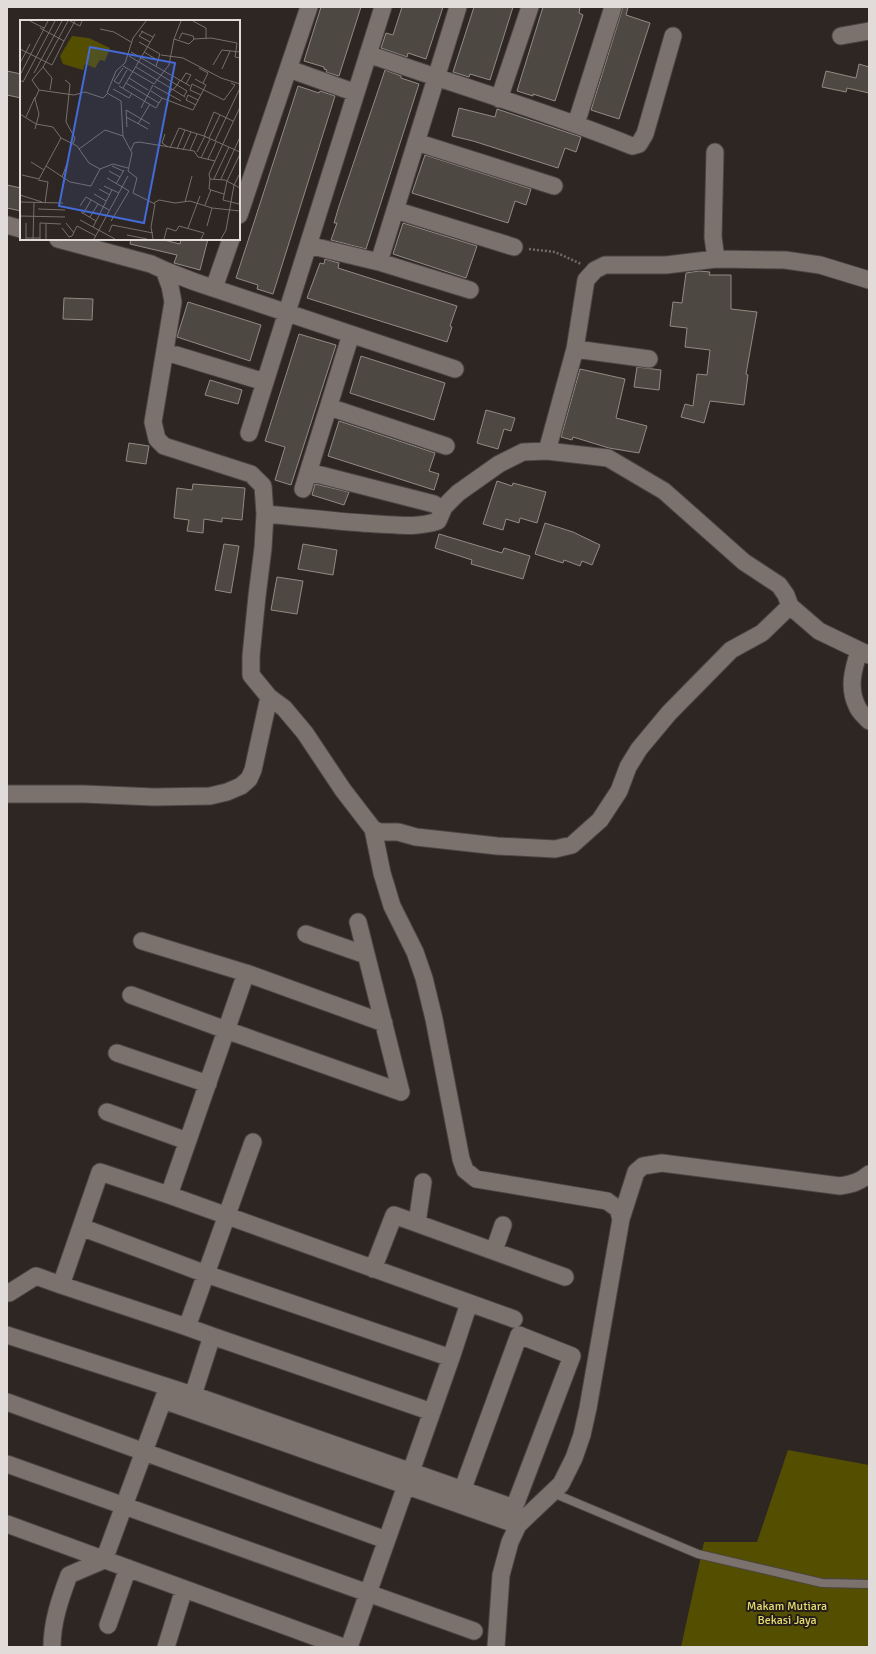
<svg xmlns="http://www.w3.org/2000/svg" width="876" height="1654" font-family="Signika,sans-serif">
<style>
.green{fill:#544e01}
.building{fill:#4d4841;stroke:#918b83}
.lines{fill:none;stroke-linecap:round;stroke-linejoin:round}
.service-casing{stroke:#4b4442;stroke-width:10}
.minor-casing{stroke:#4b4442;stroke-width:19}
.path{stroke:#726b68;stroke-width:2.5;stroke-dasharray:2 2;stroke-linecap:butt}
.service{stroke:#7b726e;stroke-width:8}
.minor{stroke:#7b726e;stroke-width:17}
.labels{text-anchor:middle;stroke-width:4;stroke-linejoin:round;paint-order:stroke}
.park-label{font-size:12px;fill:#e6dd6e;stroke:#241d19}
.inset-road{fill:none;stroke:#766f6c;stroke-width:1}
.view{fill:#446ad8;fill-opacity:0.15;stroke:#446ad8;stroke-width:2}
.inset-edge{fill:none;stroke:#e1dcda;stroke-width:2}
</style>
<rect width="100%" height="100%" fill="#2e2623"/>
<path class="green" d="M788,1450L869,1465V1647H681L704,1542H757Z"/>
<path class="building" d="M321,7H361L339,76L326,72L327,70L324,69V67L304,61Z
M402,7H443L426,59L408,53L407,57L381,48L386,33L393,35Z
M474,7H513L490,80L470,74L469,77L453,72Z
M543,7H580L579,13L583,15L555,101L533,94V96L517,91Z
M623,7H628L626,15L650,23L619,119L591,110Z
M859,64L869,67V93L847,88L846,92L822,87L826,71L856,78Z
M385,70L401,76V78L419,84L366,249L331,240L337,223H334L339,206Z
M7,71L21,74V98L7,95Z
M298,86L319,93L320,91L335,96L273,294L257,289L258,285L236,278Z
M459,108L495,117L497,109L581,137L576,152L565,148L558,168L473,141L452,136Z
M425,155L531,189L526,205L515,201L508,223L412,193Z
M7,185L21,188V211L7,208Z
M403,223L477,246L466,278L393,254Z
M131,239H160L180,244L181,239H208L200,270L174,263L177,255L130,244Z
M325,259L339,263L338,268L457,306L450,326L452,327L447,342L307,298L320,263L324,264Z
M699,271L710,272L709,275H731V309L757,312L746,374L748,375L744,405L710,401L704,423L681,417L685,404L693,406L697,374L707,375L710,350L685,347L687,328L670,326L673,302L682,303L686,273Z
M64,298L93,299L92,320L63,319Z
M188,302L261,325L250,361L177,337Z
M299,334L336,345L291,485L275,480L285,447L265,441Z
M361,356L445,383L434,420L350,393Z
M637,367L661,370L659,390L634,387Z
M580,369L625,379L616,418L647,426L639,453L609,448L573,437L572,440L561,437Z
M210,380L242,390L238,404L205,395Z
M486,410L515,418L511,431L504,429L498,449L477,443Z
M339,421L435,453L429,471L439,474L434,490L328,456Z
M129,443L149,446L146,464L126,461Z
M497,481L512,486L513,483L546,492L537,523L520,518L519,523L506,519L503,530L483,524Z
M193,484L245,488L242,520L222,518V522L204,519L203,533L187,531L189,520L174,518L177,488L192,490Z
M315,484L349,492L344,505L312,495Z
M545,523L573,532L600,545L592,565L582,561L580,566L564,560L563,563L535,554Z
M439,534L502,553L504,548L530,556L523,579L471,564L472,560L435,548Z
M224,544L239,546L231,593L215,590Z
M303,544L337,550L333,575L298,569Z
M277,577L303,581L297,614L271,610Z"/>
<g class="lines">
<defs>
<path id="service" d="M553,1493L698,1554L822,1583L869,1584"/>
<path id="minor" d="M841,36L869,31
M368,54C456,85 546,111 632,146L639,144L645,134L673,36
M289,69L356,93
M499,99L530,7
M576,124L613,7
M416,142L554,186
M715,152L713,237L716,259
M395,210L514,247
M239,215L309,7
M7,225L21,229
M58,239L151,264L164,270L170,286L173,302L153,422L157,439L164,446L251,474L263,486L265,514L263,548L257,596L251,656V675L269,697L284,708L305,733L343,790L373,829L382,873L392,906L415,952L424,978L434,1019L461,1159L465,1170L476,1179L607,1201L618,1209L621,1219L588,1408L582,1435L574,1458L561,1484L518,1525L510,1542L501,1575L496,1647
M308,245L379,262L470,290
M379,262L458,7
M164,270L195,282L455,369
M214,288L231,239
M575,349L649,359
M176,355L265,382
M329,407L446,446
M249,433L383,7
M547,451L608,458L664,491L744,562L779,585L786,595L790,606L819,631L869,655
M309,472L434,504
M303,489L351,334
M265,514C303,517 339,522 377,524C398,525 417,528 438,521L444,507L458,493L499,464L523,452L547,451L575,349L586,280L595,270L605,265H666L716,259L785,260L820,265L869,280
M859,651C853,670 848,688 857,706C859,712 865,716 869,721
M7,794H84L154,797L210,796L227,792L241,786L249,779L253,770L269,697
M373,829L380,832H398L416,837L497,846L555,849L572,845L600,820L619,791L628,767L639,749L669,713L731,650L762,633L790,606
M306,934L366,955
M142,941L246,973L384,1023
M131,995L226,1030L401,1092L358,922
M117,1053L208,1084
M107,1112L187,1141
M169,1195L246,973
M621,1219L636,1172L643,1166L662,1163L840,1186C852,1184 860,1182 869,1174
M417,1223L423,1182
M81,1227L206,1274L451,1358
M494,1251L503,1225
M373,1269L394,1215L565,1277
M7,1293H9L36,1276L61,1285
M187,1327L61,1285L100,1172L169,1195L514,1319
M7,1335L168,1387
M212,1336L432,1412
M193,1395L514,1508L572,1356L519,1335L462,1491
M163,1400L168,1387L193,1395L212,1336L187,1327L253,1142
M7,1402L386,1540
M7,1464L474,1631
M7,1524L343,1647
M108,1625L128,1568
M52,1647C52,1622 60,1599 69,1575L104,1560L163,1400L518,1525
M166,1647L184,1589
M349,1647L451,1358L469,1303"/>
</defs>
<use href="#service" class="service-casing"/>
<use href="#minor" class="minor-casing"/>
<path class="path" d="M529,249L555,252L581,264"/>
<use href="#service" class="service"/>
<use href="#minor" class="minor"/>
</g>
<g class="labels">
<g class="park-label">
<text x="787" y="1610">Makam Mutiara<tspan x="787" dy="14">Bekasi Jaya</tspan></text>
</g>
</g>
<g transform="translate(20 20)">
<rect width="220" height="220" fill="#2e2623"/>
<path d="M52,16L69,18L90,28L85,41L80,40L75,48L65,44L63,50L43,44L40,36Z" fill="#544e01"/>
<path class="inset-road" d="M10,1L24,8M50,1L60,6L62,1M126,1L113,18L105,43L96,51L87,73L101,81L103,116L112,133L108,151L117,158L113,173L135,184L131,207L133,219M173,1L186,8V19M80,9L94,12L111,22M121,11L133,17M123,11L119,16L130,22M154,19L169,24L174,19L191,18L217,23L215,37L220,38M159,19L162,13L173,16L174,19M44,21L55,1M119,22L140,34L136,46M10,24L6,32L32,45L44,21L20,8M0,29L6,32L0,43M111,32L170,66M124,32L139,41M141,35L163,38L201,58L220,64M109,36L157,65L160,60M193,45L202,30L220,32M103,46L134,64L149,45L154,19L161,1M116,47L152,69L149,74M103,48L94,61L99,64L107,50M179,48L188,53L183,63M202,49L210,31M14,53L42,1M0,55L28,1M109,58L128,70M0,60L3,62L35,1M45,60L50,64L46,102L55,118L53,124M161,61L166,53L171,55L166,64M106,63L139,83M99,66L136,88L142,78L131,71M134,66L161,81M103,68L135,14M93,69L109,78L112,73M152,69L165,77M19,70L12,60L23,47M30,70L32,58L23,47L48,1M153,70L157,65L167,71L164,76M181,75L170,70L172,64L204,80L215,65L211,63M142,78L173,90L186,65L175,59M176,85L166,80L168,75L178,80M220,87L189,154L190,159L205,160L220,168M121,88L133,65M0,94L16,104L33,107L41,118L19,159L2,155M6,97L15,77M106,97L128,109M118,104L130,84M107,107L106,90L130,104M15,109L19,94L15,79L19,70L54,75L65,72L83,78L87,74M145,114L142,123L148,127M184,116L194,92L213,101M41,118L57,126L69,143L80,149M189,118L200,95M195,121L220,68M150,128L159,108L184,116L220,132M59,129L85,110L103,116M157,129L165,110M111,130L114,123L119,122L174,131L178,137L195,141M163,130L171,112M170,130L177,114M177,132L185,116M220,134L207,161L203,180L219,184L220,177M181,138L190,119M188,139L196,122M11,142L24,150M26,146L50,162L71,166L80,149L93,144L108,148M92,146L103,151M89,151L100,157M42,157L47,144M87,158L109,171M190,159L189,169L191,170M194,159L209,127M201,159L220,117M18,160L28,162L25,183M96,164L104,150M84,166L99,173M79,169L90,175M74,174L86,181M0,175L22,182M0,182L43,183M165,182L172,156M134,183L139,180L155,183L170,181L192,188L220,191M185,185L191,170L204,174M60,186L66,177L89,190M18,189L45,190M61,192L76,201M63,194L71,180M0,196L45,197M70,197L78,184M60,200L95,219M91,201L109,171M46,203L54,213M187,206L192,188M73,207L92,170M42,208L49,217L52,216L57,206L76,216M168,208L180,176M89,212L92,205L133,213M107,215L127,219M6,218H20M6,219V203M13,219L14,183M20,219V203L41,204M26,219V204M74,219L108,156M144,219L147,208L156,211L159,206L184,213L181,219M201,219L206,210L214,165L220,153"/>
<path class="view" d="M70,27L155,43L124,203L39,186Z"/>
<rect width="220" height="220" class="inset-edge"/>
</g>
<rect width="876" height="1654" fill="none" stroke="#e1dcda" stroke-width="16"/>
</svg>
